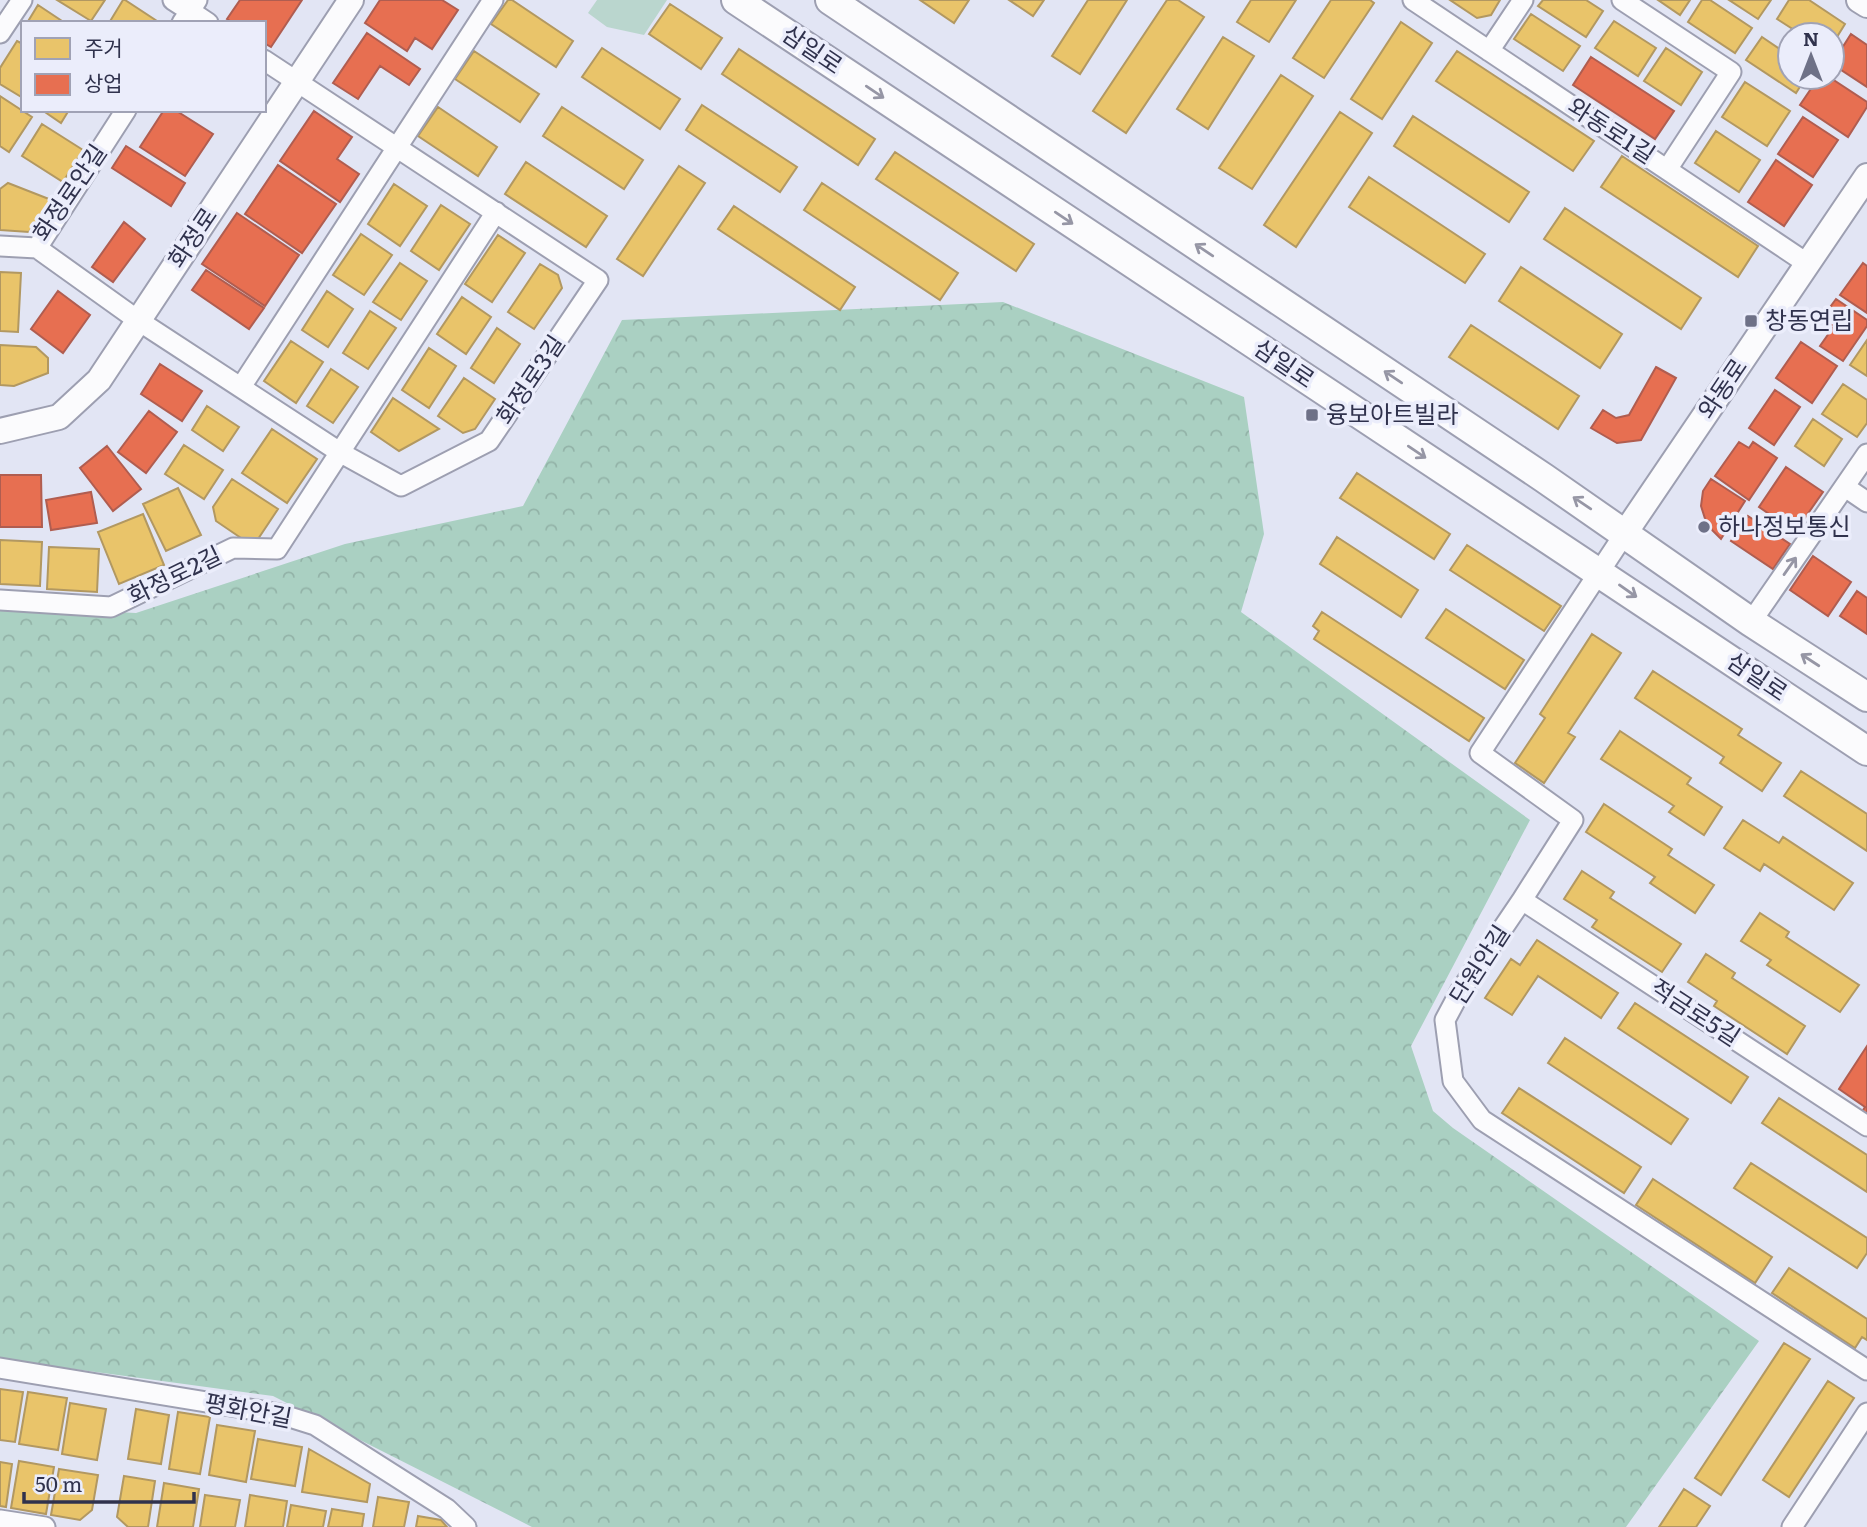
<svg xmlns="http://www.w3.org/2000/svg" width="1867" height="1527" font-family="Literata,'Noto Sans KR',serif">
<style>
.forest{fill:url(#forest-crowns)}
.park{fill:#bad6ce}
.homes{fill:#e9c46a;stroke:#b29861;stroke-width:2}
.shops{fill:#e76f51;stroke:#b05d50;stroke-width:2}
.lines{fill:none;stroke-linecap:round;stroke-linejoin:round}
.minor-casing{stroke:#9d9fb1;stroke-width:23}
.tertiary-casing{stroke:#9d9fb1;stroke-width:28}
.secondary-casing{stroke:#9d9fb1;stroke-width:32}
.minor{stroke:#fbfbfd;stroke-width:19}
.tertiary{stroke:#fbfbfd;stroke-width:24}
.secondary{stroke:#fbfbfd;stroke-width:28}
.oneway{stroke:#9696a5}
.poi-dot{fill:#6e7187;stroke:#ebedfb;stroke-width:2.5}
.labels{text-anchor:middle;stroke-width:7;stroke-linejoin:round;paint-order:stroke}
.street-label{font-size:24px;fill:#30324d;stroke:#ebedfb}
.poi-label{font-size:24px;fill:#30324d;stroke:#ebedfb;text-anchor:start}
</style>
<defs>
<pattern id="forest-crowns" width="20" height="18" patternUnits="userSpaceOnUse" patternTransform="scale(1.75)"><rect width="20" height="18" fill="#aad0c2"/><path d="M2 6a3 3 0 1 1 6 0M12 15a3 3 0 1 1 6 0" fill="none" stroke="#93b3a8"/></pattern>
</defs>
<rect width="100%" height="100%" fill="#e2e5f4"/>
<path class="forest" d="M1003,302L1244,397L1264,534L1241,612L1530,820L1411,1046L1433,1111L1453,1128L1759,1341L1626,1527H532L273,1396L0,1359V606L136,613L345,544L523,506L622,320Z"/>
<path class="park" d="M597,0H667L644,35L607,27L588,13Z"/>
<path class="homes" d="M57,0H105L91,21Z
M123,0H125L160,23H109Z
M508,0H512L573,41L556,67L491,24Z
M920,0H969L954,23Z
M1009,0H1044L1033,16Z
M1088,0H1127L1080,74L1052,56Z
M1167,0H1178L1204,17L1126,133L1093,111Z
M1251,0H1296L1269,42L1237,22Z
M1331,0H1370L1374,3L1324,78L1293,58Z
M1450,0H1500L1491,15L1477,18Z
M1543,0H1586L1603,11L1586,37L1538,6Z
M1658,0H1690L1680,15Z
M1702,0H1710L1752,28L1735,53L1688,22Z
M1729,0H1771L1758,19Z
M1789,0H1809L1845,24L1832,45V35H1802L1777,19Z
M670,4L722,38L701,69L649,34Z
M38,5L65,23H27Z
M1531,14L1580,46L1563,71L1514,39Z
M1614,21L1656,48L1638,76L1595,48Z
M1401,22L1432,43L1382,119L1351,99Z
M1223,37L1254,56L1208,129L1177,109Z
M1762,37L1790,56V77H1806L1796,93L1746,60Z
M17,41L23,44V98L0,84V68Z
M602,48L680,99L660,129L582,77Z
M1666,48L1702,72L1681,105L1644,81Z
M739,49L875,139L858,165L722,74Z
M474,51L539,94L520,122L455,79Z
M1457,51L1594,141L1573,171L1436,81Z
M1281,75L1313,96L1252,189L1219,168Z
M1745,82L1790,111L1767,146L1722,117Z
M0,96L32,117L9,152L0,146Z
M702,105L797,167L780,192L686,130Z
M438,107L497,147L478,176L418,136Z
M562,107L643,160L624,189L543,136Z
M42,110H69L61,123Z
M1340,112L1372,133L1296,247L1264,225Z
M1413,116L1529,192L1509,222L1394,146Z
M42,124L83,150L63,182L22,156Z
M1716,131L1760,160L1739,192L1695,163Z
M895,152L1034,244L1016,271L876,179Z
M1622,156L1758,246L1738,277L1601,187Z
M526,162L607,216L586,247L505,194Z
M679,166L705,183L643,276L617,259Z
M1369,177L1485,254L1465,283L1349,207Z
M8,183L54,201L29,232L0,230V189Z
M822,183L958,273L940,300L804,210Z
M394,184L427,206L400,246L368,224Z
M441,205L470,224L439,270L411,251Z
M734,206L855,287L840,310L718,229Z
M1565,208L1701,298L1681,329L1544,239Z
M361,234L392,255L364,295L333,275Z
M498,235L525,253L492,302L465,284Z
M400,263L427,281L401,320L373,302Z
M540,264L558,275L562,288L534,329L508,312Z
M1521,267L1622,334L1600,368L1499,301Z
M0,272L21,273L18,332L0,331Z
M327,291L353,309L328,347L302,330Z
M462,297L491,317L466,354L437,334Z
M370,311L396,328L368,369L343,353Z
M1471,325L1579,396L1558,429L1449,357Z
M497,328L520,344L494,383L471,368Z
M1867,340V376L1850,365Z
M291,341L323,362L296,403L264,381Z
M0,345L36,347L48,358V373L14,386L0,385Z
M429,348L456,366L429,408L402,390Z
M331,369L358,387L333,423L307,406Z
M464,378L495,399L475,429L463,433L438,416Z
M1843,384L1867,400V423L1857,437L1822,414Z
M393,398L439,429L399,451L371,432Z
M207,406L239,427L223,451L192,430Z
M1813,419L1842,439L1824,466L1795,446Z
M272,429L317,459L287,503L242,473Z
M184,445L223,470L204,499L165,474Z
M1357,473L1450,534L1434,559L1340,498Z
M232,479L278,509L258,539L244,540L216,521L213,507Z
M178,488L201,535L166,551L143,504Z
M143,514L164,565L119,584L98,532Z
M1337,537L1418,590L1401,617L1320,564Z
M0,540L42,542L40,586L0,584Z
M1467,545L1561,606L1544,631L1450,570Z
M49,547L99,549L97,592L47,589Z
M1446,609L1524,660L1505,689L1426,638Z
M1322,612L1484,718L1469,741L1314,639L1319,631L1313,626Z
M1592,634L1621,653L1568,733L1575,737L1544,783L1515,763L1545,718L1540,714Z
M1653,671L1742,729L1738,735L1781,763L1762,791L1720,763L1724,757L1635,698Z
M1620,731L1691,778L1687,784L1722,807L1704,835L1669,812L1674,806L1601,759Z
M1801,771L1867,814V851L1784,796Z
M1604,804L1672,849L1668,855L1714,885L1695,913L1650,883L1655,877L1586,832Z
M1743,820L1779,843L1783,837L1853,883L1834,910L1764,864L1760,871L1724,848Z
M1582,871L1614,892L1610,898L1681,944L1662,972L1592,927L1597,920L1564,899Z
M1760,913L1789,932L1786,937L1859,985L1840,1012L1767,965L1771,960L1741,941Z
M1537,940L1618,993L1601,1018L1538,976L1512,1015L1485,998L1511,959L1520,965Z
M1706,954L1735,973L1732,978L1805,1026L1787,1054L1714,1006L1717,1001L1688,982Z
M1635,1003L1748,1077L1731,1103L1618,1028Z
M1565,1038L1688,1119L1671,1144L1548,1063Z
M1519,1088L1641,1167L1624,1193L1502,1113Z
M1779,1098L1867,1155V1192L1762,1123Z
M1751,1163L1867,1238V1253L1857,1268L1734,1188Z
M1653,1179L1772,1257L1755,1283L1636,1205Z
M1789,1268L1867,1319V1340L1862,1337L1855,1348L1772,1293Z
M1784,1343L1810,1359L1721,1495L1695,1478Z
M1828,1381L1854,1398L1789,1497L1763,1480Z
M0,1389L23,1392L15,1442L0,1440Z
M28,1392L67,1398L58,1450L19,1444Z
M70,1403L106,1409L97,1460L62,1454Z
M136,1409L169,1415L161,1464L128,1459Z
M178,1412L210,1417L200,1474L169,1469Z
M217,1425L255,1431L246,1482L209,1475Z
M258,1439L302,1447L295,1486L251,1479Z
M309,1449L370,1484L367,1502L302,1492Z
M19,1461L54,1467L46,1514L11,1508Z
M0,1462L12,1464L6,1507L0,1506Z
M59,1469L98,1475L92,1510L80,1520L51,1515Z
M124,1476L155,1481L148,1527H128L117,1517Z
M164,1483L199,1489L193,1527H157Z
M1684,1489L1710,1506L1696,1527H1659Z
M205,1495L240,1500L235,1527H200Z
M250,1495L287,1501L283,1527H245Z
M378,1497L409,1502L404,1527H373Z
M291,1505L326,1511L323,1527H287Z
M332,1509L364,1514L362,1527H328Z
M418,1516L441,1520L447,1527H416Z"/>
<path class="shops" d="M240,0H302L271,47L264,43V23H233L227,19Z
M380,0H442L458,10L432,49L415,38L407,51L365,23Z
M367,33L420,69L409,85L380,66L358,99L333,83Z
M1851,34L1867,45V87L1832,64Z
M1591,57L1674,111L1655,139L1573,85Z
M1819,77H1829L1867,102V107L1848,137L1800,105Z
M164,110H175L213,134L185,176L140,147Z
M314,111L352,137L337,159L359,174L340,202L280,161Z
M1803,117L1838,140L1813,177L1778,154Z
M126,146L185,183L171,206L112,168Z
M1776,160L1812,185L1784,226L1748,202Z
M278,165L336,204L302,253L245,214Z
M237,213L299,255L265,306L202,264Z
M124,222L145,239L113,282L92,267Z
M1863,263L1867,266V313L1840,295Z
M206,270L264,308L249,329L192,290Z
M58,291L90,315L63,353L31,329Z
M1836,299L1867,320V326L1843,361L1820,346L1834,326L1822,318Z
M1801,342L1837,366L1812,403L1776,378Z
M160,364L202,391L182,421L141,394Z
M1656,367L1676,378L1641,440L1617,443L1591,428L1603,410L1616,418L1629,415Z
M1775,390L1800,407L1774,445L1749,428Z
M149,411L177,432L146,473L118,452Z
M1739,442L1749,448L1753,442L1777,458L1749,500L1715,476Z
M107,446L141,489L113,511L80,468Z
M1786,467L1823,492L1795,532L1759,507Z
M0,475H41L42,527H0Z
M1711,479L1745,501L1721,539L1707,525L1701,506L1703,491Z
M91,492L97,523L51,530L46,500Z
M1748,516L1790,544L1773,569L1731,541Z
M1813,556L1851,582L1828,616L1790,590Z
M1857,591L1867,598V634L1840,616Z
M1867,1046V1119L1860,1115L1865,1107L1839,1089Z"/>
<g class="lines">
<defs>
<path id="minor" d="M173,0L190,11L182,23
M197,0L190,11L208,23
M1413,0L1808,264
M1622,0L1731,72L1668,168
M0,33L22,0
M1489,51L1523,0
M0,246L37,248L126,110
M37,248L139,321L341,453L401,486L489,441L598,280L264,60
M241,387L493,0
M1845,487L1867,502
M1625,533L1480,753L1573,820L1522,900L1461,990L1445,1020L1453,1081L1482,1120L1867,1370
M0,600L111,607L233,548L277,549L496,212
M1751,622L1867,454
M1522,900L1867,1126
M0,1368L280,1414L315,1425L447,1509L466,1527
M0,1520L45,1527
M1792,1527L1867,1413"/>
<path id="tertiary" d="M1859,0L1867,5
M0,431L59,417L99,380L351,0
M1625,533L1867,176"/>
<path id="secondary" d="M736,0L1867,751
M830,0L1544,478L1751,622L1867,697"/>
</defs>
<use href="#minor" class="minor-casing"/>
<use href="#tertiary" class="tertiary-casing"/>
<use href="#secondary" class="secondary-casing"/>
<use href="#minor" class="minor"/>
<use href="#tertiary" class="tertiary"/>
<use href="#secondary" class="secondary"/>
</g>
<defs><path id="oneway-shaft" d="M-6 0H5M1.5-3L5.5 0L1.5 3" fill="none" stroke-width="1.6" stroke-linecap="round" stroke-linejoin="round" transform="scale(1.75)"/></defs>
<g class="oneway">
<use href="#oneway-shaft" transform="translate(875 92) rotate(34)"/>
<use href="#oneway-shaft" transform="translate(1064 218) rotate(34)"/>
<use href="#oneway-shaft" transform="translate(1204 250) rotate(-146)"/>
<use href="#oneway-shaft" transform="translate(1393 377) rotate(-146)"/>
<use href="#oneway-shaft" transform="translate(1417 452) rotate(34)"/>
<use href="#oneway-shaft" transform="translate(1582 503) rotate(-146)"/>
<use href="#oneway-shaft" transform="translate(1790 566) rotate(-55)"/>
<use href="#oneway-shaft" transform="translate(1628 591) rotate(35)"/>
<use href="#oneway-shaft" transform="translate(1810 660) rotate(-147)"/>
</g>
<g class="poi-dot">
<rect x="1744" y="314" width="14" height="14" rx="3.5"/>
<rect x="1305" y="408" width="14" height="14" rx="3.5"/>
<circle cx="1704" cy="527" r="7"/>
</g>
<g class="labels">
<g class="street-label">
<text transform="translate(812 50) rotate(34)" y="8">삼일로</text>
<text transform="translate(1611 131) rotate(33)" y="8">와동로1길</text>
<text transform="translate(70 193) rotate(-56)" y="8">화정로안길</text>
<text transform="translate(193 238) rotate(-56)" y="8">화정로</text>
<text transform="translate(1284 364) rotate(34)" y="8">삼일로</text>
<text transform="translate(531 380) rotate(-56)" y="8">화정로3길</text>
<text transform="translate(1723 389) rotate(-56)" y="8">와동로</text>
<text transform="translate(175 576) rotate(-26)" y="8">화정로2길</text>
<text transform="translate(1757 677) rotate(34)" y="8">삼일로</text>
<text transform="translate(1480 965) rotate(-57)" y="8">단원안길</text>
<text transform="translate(1695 1013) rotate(33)" y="8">적금로5길</text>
<text transform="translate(248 1411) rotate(11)" y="8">평화안길</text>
</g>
<g class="poi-label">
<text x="1765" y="329">창동연립</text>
<text x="1326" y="423">융보아트빌라</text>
<text x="1718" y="535">하나정보통신</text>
</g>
</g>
<rect x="21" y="21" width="245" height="91" fill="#ebedfb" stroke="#a0a2b5" stroke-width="2"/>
<rect x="35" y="38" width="35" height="21" fill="#e9c46a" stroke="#a0a2b5" stroke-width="2"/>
<text x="84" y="56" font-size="21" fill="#30324d">주거</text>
<rect x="35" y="74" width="35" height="21" fill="#e76f51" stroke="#a0a2b5" stroke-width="2"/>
<text x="84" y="91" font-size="21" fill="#30324d">상업</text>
<g transform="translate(1811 56)"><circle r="33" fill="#ebedfb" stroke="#a0a2b5" stroke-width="2"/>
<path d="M0-5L12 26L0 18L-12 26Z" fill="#6e7187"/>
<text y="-10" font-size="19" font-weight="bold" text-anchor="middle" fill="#30324d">N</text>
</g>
<path d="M24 1492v10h170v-10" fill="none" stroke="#30324d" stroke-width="3.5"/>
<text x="35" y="1492" font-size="21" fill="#30324d" stroke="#ebedfb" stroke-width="5" paint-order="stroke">50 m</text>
</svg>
